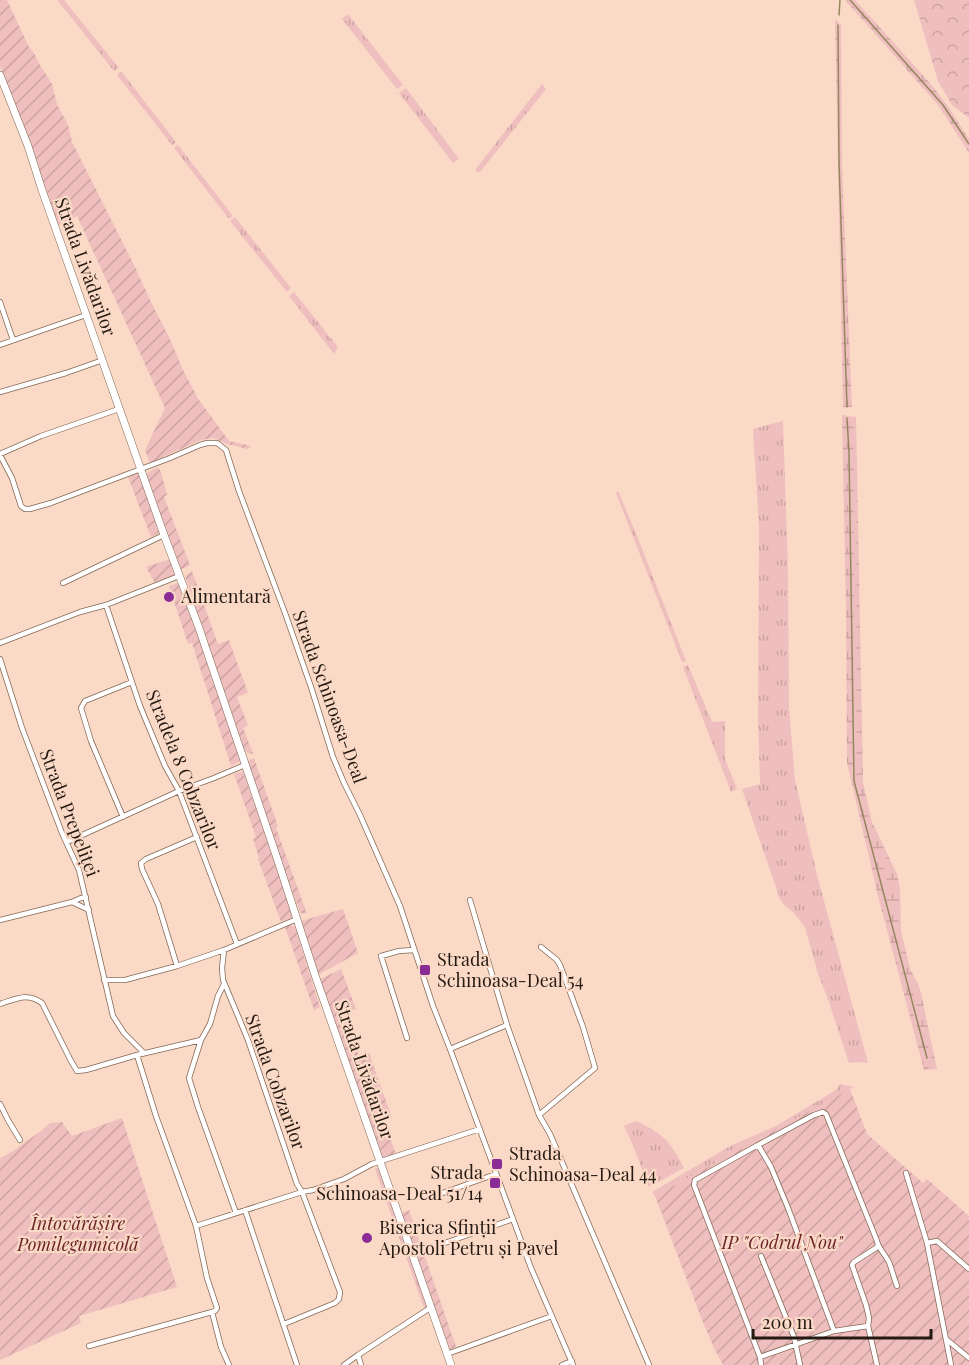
<svg xmlns="http://www.w3.org/2000/svg" width="969" height="1365" font-family="'Playfair Display',serif">
<style>
.grass{fill:url(#grass-tufts)}
.forest{fill:url(#forest-crowns)}
.wetland{fill:url(#wetland-marsh)}
.garden{fill:url(#garden-furrows)}
.lines{fill:none;stroke-linecap:round;stroke-linejoin:round}
.stream{stroke:#96865e;stroke-width:1.5}
.street-casing{stroke:#836755;stroke-width:6}
.secondary-casing{stroke:#836755;stroke-width:8}
.street{stroke:#fff;stroke-width:4.5}
.secondary{stroke:#fff;stroke-width:7}
.poi-dot{fill:#8b2c96;stroke:#fadac6;stroke-width:2}
.labels{text-anchor:middle;stroke-width:4.5;stroke-linejoin:round;paint-order:stroke}
.street-label{font-size:18px;fill:#251912;stroke:#fadac6}
.poi-label{font-size:18px;fill:#251912;stroke:#fadac6;text-anchor:start}
.park-label{font-size:18px;font-style:italic;fill:#6d242b;stroke:#fadac6}
</style>
<defs>
<pattern id="grass-tufts" width="24" height="20" patternUnits="userSpaceOnUse" patternTransform="scale(1.5)"><rect width="24" height="20" fill="#efbebe"/><path d="M3 7l-1-3M5 7V3M7 7l1-3M15 17l-1-3M17 17v-4M19 17l1-3" fill="none" stroke="#cda3a2"/></pattern>
<pattern id="forest-crowns" width="20" height="18" patternUnits="userSpaceOnUse" patternTransform="scale(1.5)"><rect width="20" height="18" fill="#efbebe"/><path d="M2 6a3 3 0 1 1 6 0M12 15a3 3 0 1 1 6 0" fill="none" stroke="#cda3a2"/></pattern>
<pattern id="wetland-marsh" width="20" height="14" patternUnits="userSpaceOnUse" patternTransform="scale(1.5)"><rect width="20" height="14" fill="#efbebe"/><path d="M1 5h8M5 5V1M11 12h8M15 12V8" fill="none" stroke="#cda3a2"/></pattern>
<pattern id="garden-furrows" width="10" height="10" patternUnits="userSpaceOnUse" patternTransform="scale(1.5)"><rect width="10" height="10" fill="#efbebe"/><path d="M-1 1l2-2M0 10L10 0M9 11l2-2" fill="none" stroke="#cda3a2"/></pattern>
</defs>
<rect width="100%" height="100%" fill="#fadac6"/>
<path class="grass" d="M59,0H64L119,68L114,71L58,1Z
M348,14L403,85L397,89L342,19Z
M121,71L176,142L172,145L117,75Z
M542,84L546,89L480,172H477L475,170Z
M406,88L459,159L453,163L399,93Z
M178,145L233,216L229,219L174,148Z
M235,217L291,288L287,292L230,221Z
M294,292L338,347L334,354L289,296Z
M783,421L788,569L789,706L795,780L817,875L868,1063L856,1062L849,1063L829,1002L818,974L805,927L794,913L784,905L780,899L742,789L760,784L758,719L759,527L753,429Z
M618,491L635,531L686,661L682,662L616,493Z
M688,665L712,722L725,721V759L737,789L731,792L683,667Z
M840,1084L854,1087L655,1196L652,1192L732,1145L776,1126L836,1090Z
M636,1121C664,1134 670,1141 684,1168L649,1187L632,1143L624,1126Z
M379,1167L427,1307L424,1308L375,1169Z"/>
<path class="forest" d="M914,0H969V118L952,105L938,81Z"/>
<path class="wetland" d="M845,0H855L930,83L948,106L969,139V153L939,106Z
M835,19L841,25L842,166L852,407H843Z
M842,415L856,417L863,782L872,822L897,874L900,888L901,931L910,968L920,989L937,1069L924,1070L879,900L847,763L846,606Z"/>
<path class="garden" d="M0,0H7L28,45L35,55L40,65L52,84L57,104L68,125L72,142L134,265L153,306L170,339L184,372L199,400L229,441L251,446L248,449L227,444L213,438L201,440L150,463L145,450L165,408L77,216L58,225L30,142L0,66Z
M158,467L161,472L167,495L164,497L190,565L182,569H179L146,477L147,473Z
M139,472L160,532L151,537L128,477Z
M170,559L175,575L155,583L146,567Z
M192,571L218,644L229,640L248,693L237,697L248,725L243,728L253,753L251,754L245,752L185,576Z
M178,583L198,636L241,761L231,766L192,643L188,644L169,586Z
M254,758L278,826L276,828L307,914L300,913L248,763L249,760Z
M243,771L293,917L281,922L258,859L259,858L253,838L256,837L234,774Z
M343,909L358,953L318,975L301,921Z
M290,925L295,927L320,1007L314,1010L285,927Z
M341,969L356,1009L343,1013L359,1056L369,1053L392,1118L384,1121L396,1154L381,1158L320,979Z
M850,1089L867,1134L923,1183L927,1179L969,1216V1365H723L714,1348L702,1320L655,1196Z
M122,1118L177,1287L79,1316L81,1323L0,1360V1158L10,1153L41,1131L50,1123L62,1122L72,1136Z
M409,1210L456,1347L448,1350L401,1213Z"/>
<g class="lines">
<path class="stream" d="M850,0L943,105L969,144
M839,15L840,0
M838,25L839,162L847,407
M847,418L849,452L854,781L927,1058"/>
<defs>
<path id="street" d="M0,302L13,340
M0,345L86,315
M0,392L66,373L103,360
M0,454L41,436L119,409
M0,455L12,478L21,506L25,509H30L51,503L170,458L200,445L207,443H217L226,450L239,491L285,613L311,687L333,757L344,783L360,815L400,906L433,1006L450,1049L513,1219L531,1268L573,1365
M63,583L164,535
M106,605L140,706L165,766L179,791L237,944
M0,643L80,612L106,605L179,576
M0,659L22,728L62,833L79,870L113,1016L124,1033L144,1053
M123,817L91,741L81,708L85,701L132,682
M67,842L179,791L214,778L245,765
M470,900L507,1025L539,1115L550,1134L649,1365
M72,902L89,910
M0,920L72,902L81,898L86,897
M224,950L222,968L223,980L248,1040L297,1184L302,1192L340,1292L339,1299L335,1303L284,1324
M177,966L158,904L142,869L141,863L146,859L197,837
M104,980H125L177,966L224,950L297,919
M224,984L218,996L210,1024L201,1040L189,1078L198,1107L236,1213
M0,1004C16,999 27,992 42,1003L71,1061L77,1071L86,1070L137,1055L201,1040
M407,1038L381,956L399,951L414,950
M450,1049L507,1025
M137,1055L156,1116L196,1226L207,1278L217,1308L215,1311L212,1312L221,1347L229,1365
M0,1104L8,1120L20,1140
M539,1115L595,1068L583,1027L560,965L557,960L541,947
M758,1145L814,1115L823,1112L826,1114L877,1241C878,1248 885,1254 889,1262C892,1270 894,1278 897,1286
M906,1173L927,1243L951,1365
M434,1196L496,1174
M245,1210L297,1365
M196,1226L302,1192L313,1190L344,1179L372,1164L480,1129
M927,1243L937,1241L969,1269
M442,1244L513,1219
M761,1256L794,1337L800,1365
M946,1339L969,1358
M89,1346L212,1312
M447,1354L552,1316
M760,1357L834,1331L868,1326
M344,1365L358,1355
M361,1365L358,1355L430,1308
M562,1365L572,1361
M761,1365L760,1357L694,1185L695,1180L758,1145L771,1167L788,1208L834,1331
M877,1365L868,1326L869,1318L866,1305L852,1265L854,1262L876,1248L878,1245"/>
<path id="secondary" d="M0,75L28,146L42,190L164,535L199,628L278,861L316,978L451,1365"/>
</defs>
<use href="#street" class="street-casing"/>
<use href="#secondary" class="secondary-casing"/>
<use href="#street" class="street"/>
<use href="#secondary" class="secondary"/>
</g>
<g class="poi-dot">
<circle cx="169" cy="597" r="6"/>
<rect x="419" y="964" width="12" height="12" rx="3"/>
<rect x="491" y="1158" width="12" height="12" rx="3"/>
<rect x="489" y="1177" width="12" height="12" rx="3"/>
<circle cx="367" cy="1238" r="6"/>
</g>
<g class="labels">
<g class="street-label">
<text transform="translate(85 267) rotate(70)" y="6">Strada Livădarilor</text>
<text transform="translate(329 697) rotate(70)" y="6">Strada Schinoasa-Deal</text>
<text transform="translate(183 770) rotate(68)" y="6">Stradela 8 Cobzarilor</text>
<text transform="translate(69 813) rotate(69)" y="6">Strada Prepeliței</text>
<text transform="translate(364 1070) rotate(71)" y="6">Strada Livădarilor</text>
<text transform="translate(275 1082) rotate(70)" y="6">Strada Cobzarilor</text>
</g>
<g class="poi-label">
<text x="181" y="603">Alimentară</text>
<text x="437" y="966">Strada<tspan x="437" dy="21">Schinoasa-Deal 54</tspan></text>
<text x="509" y="1160">Strada<tspan x="509" dy="21">Schinoasa-Deal 44</tspan></text>
<text x="483" y="1179" text-anchor="end">Strada<tspan x="483" dy="21">Schinoasa-Deal 51/14</tspan></text>
<text x="379" y="1234">Biserica Sfinții<tspan x="379" dy="21">Apostoli Petru și Pavel</tspan></text>
</g>
<g class="park-label">
<text x="78" y="1230">Întovărășire<tspan x="78" dy="21">Pomilegumicolă</tspan></text>
<text x="782" y="1249">IP "Codrul Nou"</text>
</g>
</g>
<path d="M753 1329v9h178v-9" fill="none" stroke="#251912" stroke-width="3"/>
<text x="762" y="1329" font-size="18" fill="#251912" stroke="#fadac6" stroke-width="4.5" paint-order="stroke">200 m</text>
</svg>
